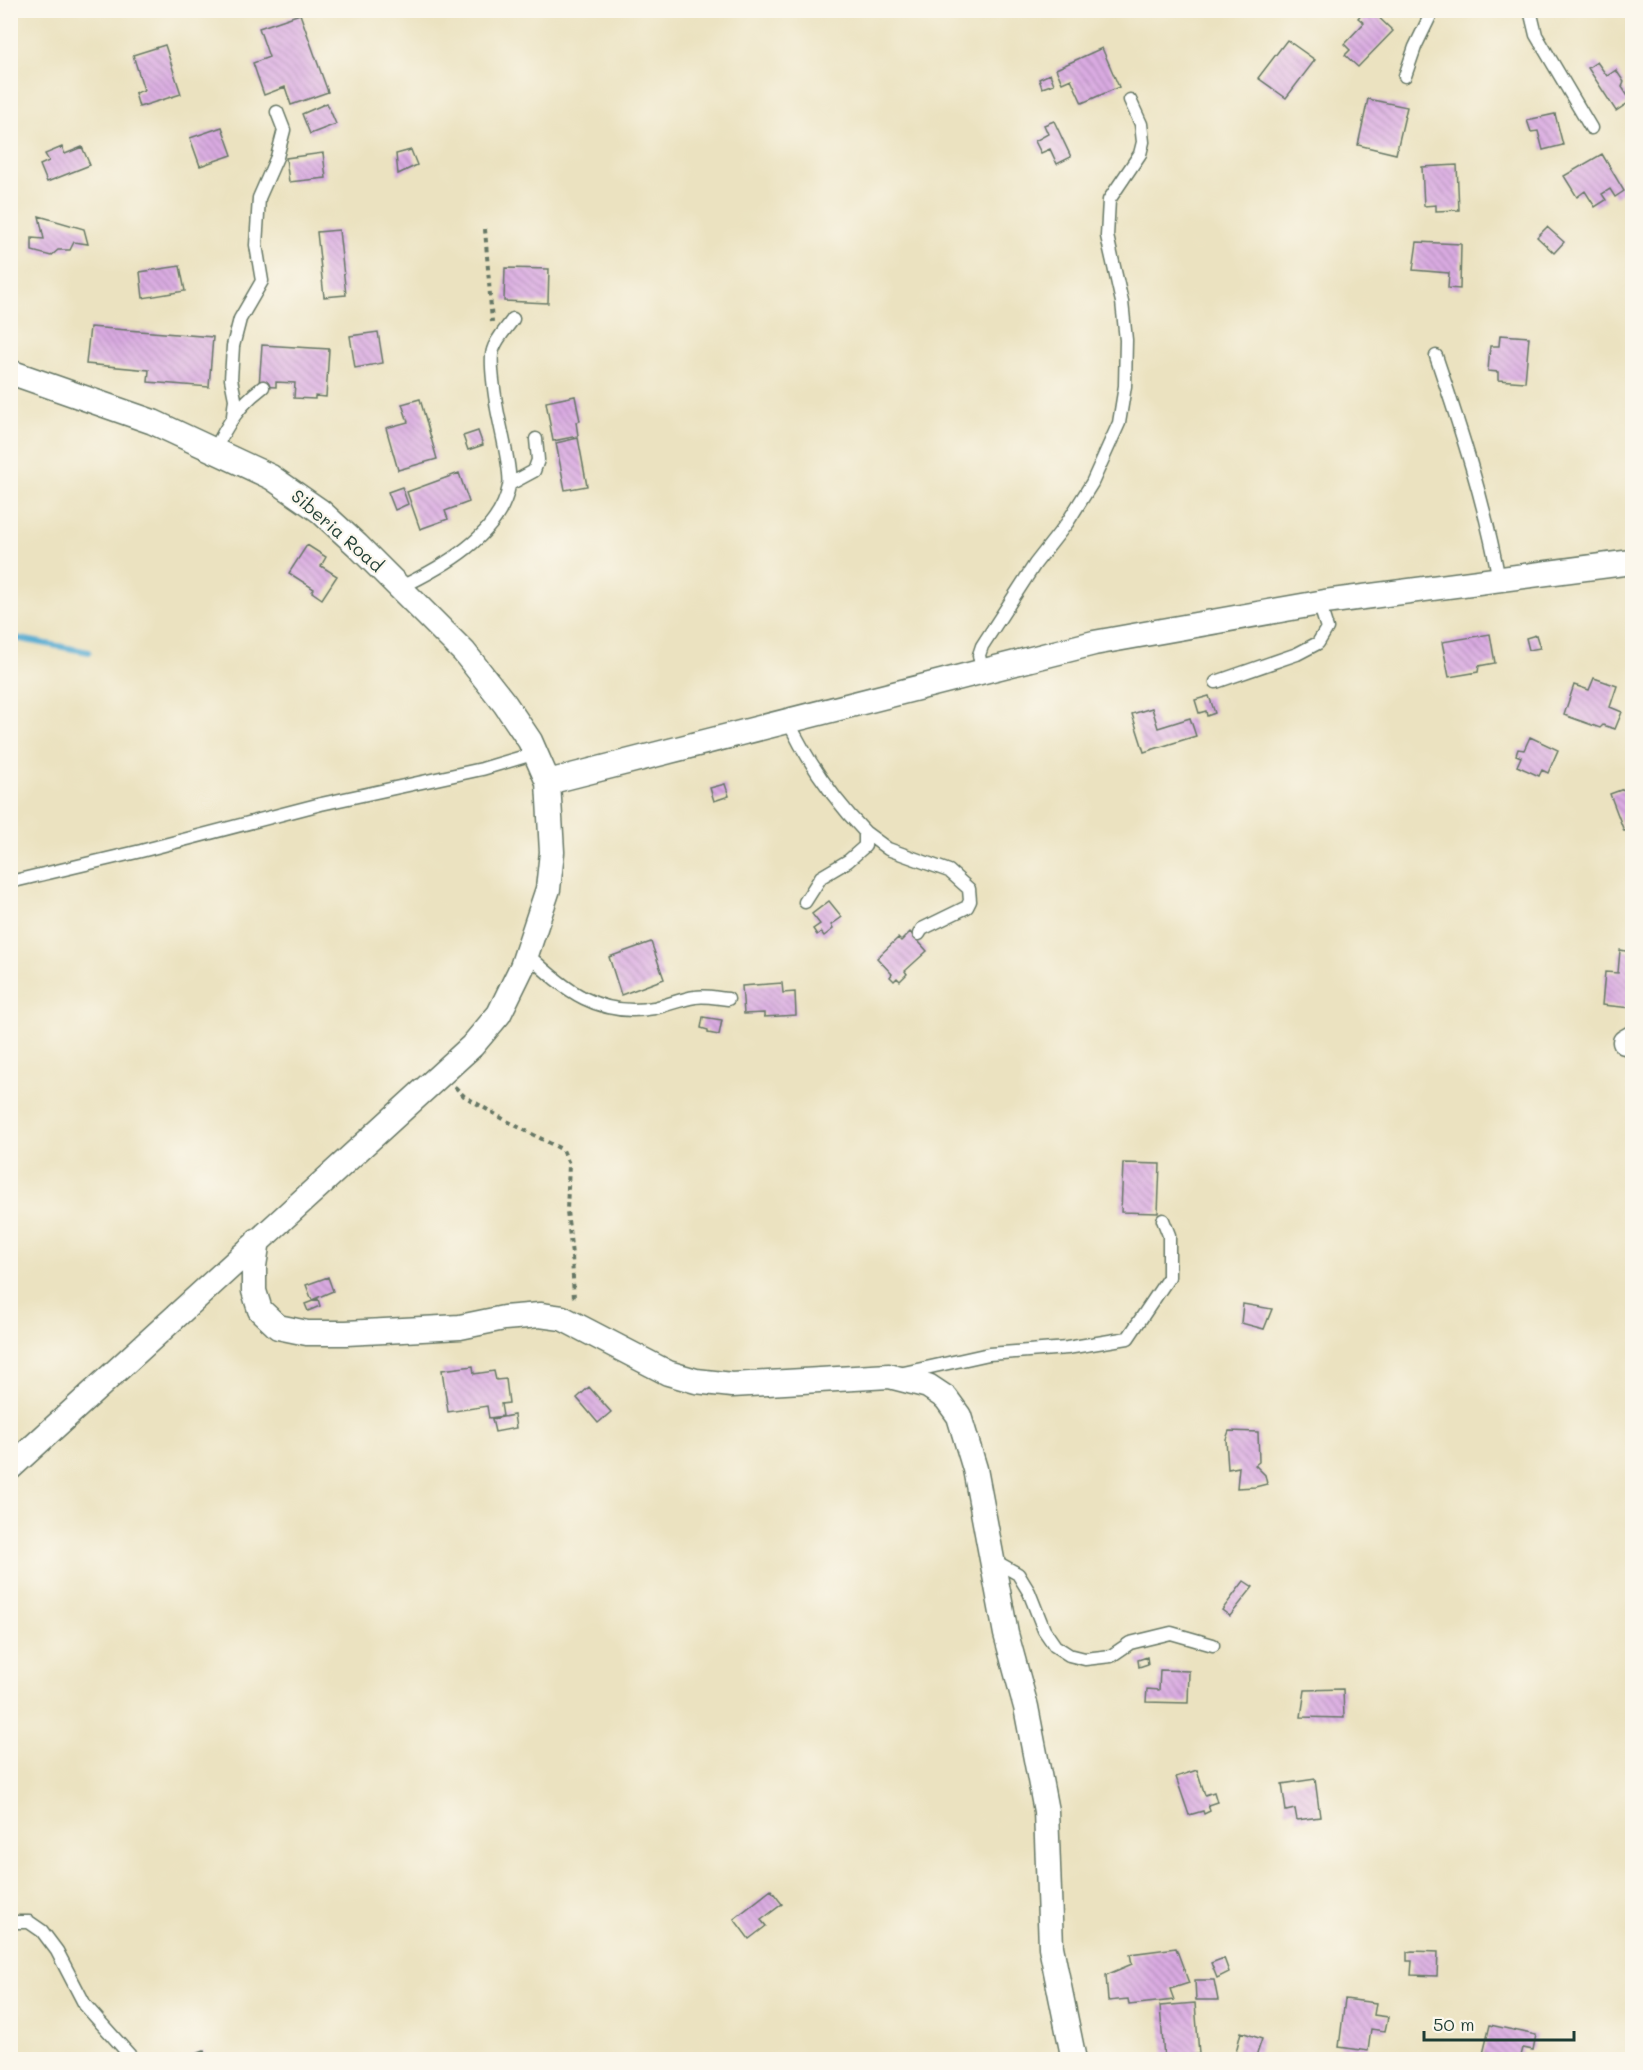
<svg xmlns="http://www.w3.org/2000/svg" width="1643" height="2070" font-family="Mali,sans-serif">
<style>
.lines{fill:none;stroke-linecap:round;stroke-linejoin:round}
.stream{stroke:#54abd1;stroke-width:6}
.building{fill:url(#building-back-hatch)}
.service-casing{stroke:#667765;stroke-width:15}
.minor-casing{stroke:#667765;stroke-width:27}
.path{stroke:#667765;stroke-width:4;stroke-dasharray:4.5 4.5;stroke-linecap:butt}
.service{stroke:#fff;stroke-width:12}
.minor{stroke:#fff;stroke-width:24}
.labels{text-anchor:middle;stroke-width:4.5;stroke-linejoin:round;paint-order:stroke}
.street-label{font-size:18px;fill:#1f3d34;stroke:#fbf7ec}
</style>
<defs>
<pattern id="building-back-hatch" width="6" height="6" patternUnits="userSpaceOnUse" patternTransform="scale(1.5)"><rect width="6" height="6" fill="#daabe2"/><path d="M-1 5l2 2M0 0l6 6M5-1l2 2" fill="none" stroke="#b08cb8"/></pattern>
</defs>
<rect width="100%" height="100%" fill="#fbf7ec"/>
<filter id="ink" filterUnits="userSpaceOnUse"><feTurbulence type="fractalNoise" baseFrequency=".0167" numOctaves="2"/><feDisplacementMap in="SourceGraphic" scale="12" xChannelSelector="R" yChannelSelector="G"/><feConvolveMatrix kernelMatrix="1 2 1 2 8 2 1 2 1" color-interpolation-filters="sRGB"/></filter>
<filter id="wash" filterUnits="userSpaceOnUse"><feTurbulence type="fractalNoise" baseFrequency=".008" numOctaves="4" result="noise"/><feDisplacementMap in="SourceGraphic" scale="24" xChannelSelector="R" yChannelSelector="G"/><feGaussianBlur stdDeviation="1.35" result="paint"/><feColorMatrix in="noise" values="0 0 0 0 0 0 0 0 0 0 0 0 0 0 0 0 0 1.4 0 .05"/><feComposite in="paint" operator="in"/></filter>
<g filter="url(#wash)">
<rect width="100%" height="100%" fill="#ebe2c0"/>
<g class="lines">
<path class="stream" d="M10,637L89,652"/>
</g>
<g id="blocks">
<path class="building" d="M1365,10H1371L1393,31L1358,67L1345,55L1350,50L1344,44L1364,23L1358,18Z
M300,14L328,92L291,105L285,87L264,95L253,63L269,57L259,28Z
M1287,40L1315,60L1286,98L1258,78Z
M165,45L181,94L139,107L135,93L144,90L133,55Z
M1102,48L1119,87L1082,103L1071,79L1062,83L1056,69Z
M1597,62L1607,76L1616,70L1624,82L1622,87L1631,101L1616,111L1588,68Z
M1050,74L1054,84L1042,88L1039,79Z
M1368,99L1407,107L1396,154L1358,145Z
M327,103L336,124L310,134L302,114Z
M1555,114L1563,145L1543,150L1538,131L1531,132L1527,120Z
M1054,121L1071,157L1057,164L1050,149L1041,153L1035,141L1048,134L1044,125Z
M222,127L232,155L200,166L190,138Z
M62,147L65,154L82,147L90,165L47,182L40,165L49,161L45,154Z
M411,150L417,165L398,174L396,154Z
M323,153L326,178L289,182L286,158Z
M1602,154L1624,191L1615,197L1610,189L1602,194L1606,200L1595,207L1585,191L1577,197L1564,176Z
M1457,165L1459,210L1436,211V205L1424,206L1422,167Z
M39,216L84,229L88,244L74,242L70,250H58L51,256L32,251V238L44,239Z
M1547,227L1564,242L1554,253L1537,237Z
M339,230L346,295L324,297L317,232Z
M1417,242L1461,244L1460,289L1448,288L1449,273L1413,270Z
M180,266L185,291L143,298L140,272Z
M505,268L549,269L548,303L504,301Z
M90,327L213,337L209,387L148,382L149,370L86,364Z
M378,332L383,363L355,368L350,336Z
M1500,335L1529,337L1525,382L1498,380V372L1488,371L1490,346H1499Z
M262,345L329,349L326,397L315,396V399L294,398L295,383L276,382V387L259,386Z
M575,396L580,421L576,422L578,436L553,441L546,402Z
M420,399L437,459L398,470L386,428L408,422L402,404Z
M478,431L483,445L468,450L463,436Z
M578,438L587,486L565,490L556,443Z
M459,473L469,502L445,511L448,519L420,529L407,492Z
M402,487L408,504L395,510L388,492Z
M307,545L326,557L321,566L337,576L322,599L312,592L314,589L289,573Z
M1490,634L1495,663L1479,666L1478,672L1449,677L1442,642Z
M1536,635L1540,648L1529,650L1526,638Z
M1594,678L1617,686L1610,707L1622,712L1615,729L1603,725L1600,728L1564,715L1574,685L1589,690Z
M1209,696L1215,713L1207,716L1206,711L1199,713L1195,700Z
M1152,708L1158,728L1190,718L1196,736L1144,752L1132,714Z
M1530,737L1558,750L1548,773L1542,770L1539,776L1517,766L1521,757L1516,755L1518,749L1524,750Z
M725,784L729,796L714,801L710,788Z
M1629,787L1632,796V829L1624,831L1610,794Z
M829,901L842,917L831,925L833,929L824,936L821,932L817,935L813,929L820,924L812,914Z
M910,932L927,951L905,971L907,974L900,981L897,978L894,981L890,977L892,974L877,958L898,938L901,941Z
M651,942L664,979L621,995L609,957Z
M1620,950L1632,952V1008L1602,1005L1605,972L1618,973Z
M782,983L783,993L795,992L796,1015L764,1017V1013L744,1014L742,986Z
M703,1017L722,1020L719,1035L708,1033V1030L701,1028Z
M1123,1163L1160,1164L1158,1213L1121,1212Z
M328,1277L333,1291L312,1300L306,1285Z
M318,1299L320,1306L308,1311L305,1304Z
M1243,1304L1272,1309L1264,1329L1241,1323Z
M473,1366L474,1374L494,1371L496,1380L506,1379L509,1403L501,1404L503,1416L489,1418L487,1406L448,1412L442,1370Z
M589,1387L611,1412L598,1423L577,1398Z
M514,1415L516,1428L495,1432L492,1419Z
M1229,1431L1258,1432L1259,1462L1255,1465L1265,1475L1267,1484L1255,1487L1237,1488L1239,1467L1228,1469L1226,1439Z
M1244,1581L1253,1587L1230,1616L1222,1610Z
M1147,1657L1148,1664L1139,1667L1138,1660Z
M1160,1670L1189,1671L1188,1703L1146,1702L1147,1689L1159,1690Z
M1343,1689L1344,1718L1301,1717L1305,1690Z
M1197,1770L1205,1795L1214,1792L1217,1802L1208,1805L1210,1811L1204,1814L1203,1811L1189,1815L1176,1777Z
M1315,1779L1320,1817L1297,1820L1295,1809L1286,1811L1282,1784Z
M771,1890L782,1904L761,1920L766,1926L749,1939L734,1919Z
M1176,1948L1189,1983L1170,1989L1174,2000L1129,2005L1128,1999L1108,2001L1106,1975L1132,1964L1130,1954Z
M1412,1951L1438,1952L1437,1976L1411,1975L1412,1961H1407V1952Z
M1224,1958L1229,1972L1217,1978L1211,1963Z
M1195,1980H1214L1218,2000H1196Z
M1345,1999L1376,2003L1374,2015L1388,2017L1385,2031L1371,2029L1368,2051L1339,2047Z
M1195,2003L1199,2054L1164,2058L1160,2006Z
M1490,2025L1536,2035L1533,2050L1523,2048L1520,2060H1508L1483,2054Z
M1241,2032L1262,2039L1255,2060H1234Z
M204,2051L207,2060H191L190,2056Z"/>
</g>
</g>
<g filter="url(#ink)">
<use href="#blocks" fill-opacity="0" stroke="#667765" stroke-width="1.5"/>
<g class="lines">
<defs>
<path id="service" d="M1530,10L1536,35L1591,128
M1405,76L1415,47L1433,10
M1436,356C1461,430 1485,503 1499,580
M233,416L235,399L231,379L233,346L240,319L262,281L256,245L259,198L277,157L284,130L277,112
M215,450C227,424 240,404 263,387
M510,484L534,471L538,460L536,439
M399,588C441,568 500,536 509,486C512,472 500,426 497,409C495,396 489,361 493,350C496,339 507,328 513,319
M982,671L979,655L982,646L1035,564L1067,523L1092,483L1119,423L1125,386L1126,340L1122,302L1107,236L1109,200L1140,154L1143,142L1141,124L1130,100
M1216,682L1297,654L1318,643L1327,628L1319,603
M788,721C808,762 833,799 865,832V846L848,861L821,877L805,902
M865,832L888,849L949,871L969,889L970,901L967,907L922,929L919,934
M10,882L141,851L321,804L482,769L536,753
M527,954C565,990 599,1018 654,1008C668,1005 681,999 695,997C705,995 717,998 728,999
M899,1374L989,1354L1067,1348L1128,1338L1169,1277V1235L1163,1220
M993,1560L1018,1574L1029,1592L1044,1630L1055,1646L1069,1655L1085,1659L1111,1656L1130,1643L1171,1633L1213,1645
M10,1922H29L42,1931L57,1951L85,2005L134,2060"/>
<path id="minor" d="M10,372L153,422L271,477L320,511L357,545L464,652L505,704L530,741L548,782L552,852L548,889L522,967L499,1014L472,1046L10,1468
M548,782L1094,643L1325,602L1632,562
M1625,1042L1632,1038
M258,1240L254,1266V1291L260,1310L278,1327L307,1333H346L460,1327L504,1318L540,1315L562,1318L668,1373L696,1381L732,1385L889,1376L928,1386L946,1398L959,1416L975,1469L1006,1634L1026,1707L1046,1811L1051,1947L1074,2060"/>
</defs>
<use href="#service" class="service-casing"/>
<use href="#minor" class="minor-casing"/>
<path class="path" d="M485,229L492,322
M455,1087L464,1096L505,1120L563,1150L569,1164L567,1211L572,1255L574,1300"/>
<use href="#service" class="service"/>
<use href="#minor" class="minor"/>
</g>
</g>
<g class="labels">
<g class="street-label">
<text transform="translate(337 531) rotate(41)" y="6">Siberia Road</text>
</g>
</g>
<rect width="1643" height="2070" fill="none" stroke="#fbf7ec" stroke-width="36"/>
<path d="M1424 2031v9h150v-9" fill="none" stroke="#1f3d34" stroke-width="3"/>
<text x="1433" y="2031" font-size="18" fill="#1f3d34" stroke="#fbf7ec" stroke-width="4.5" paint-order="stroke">50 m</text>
</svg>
